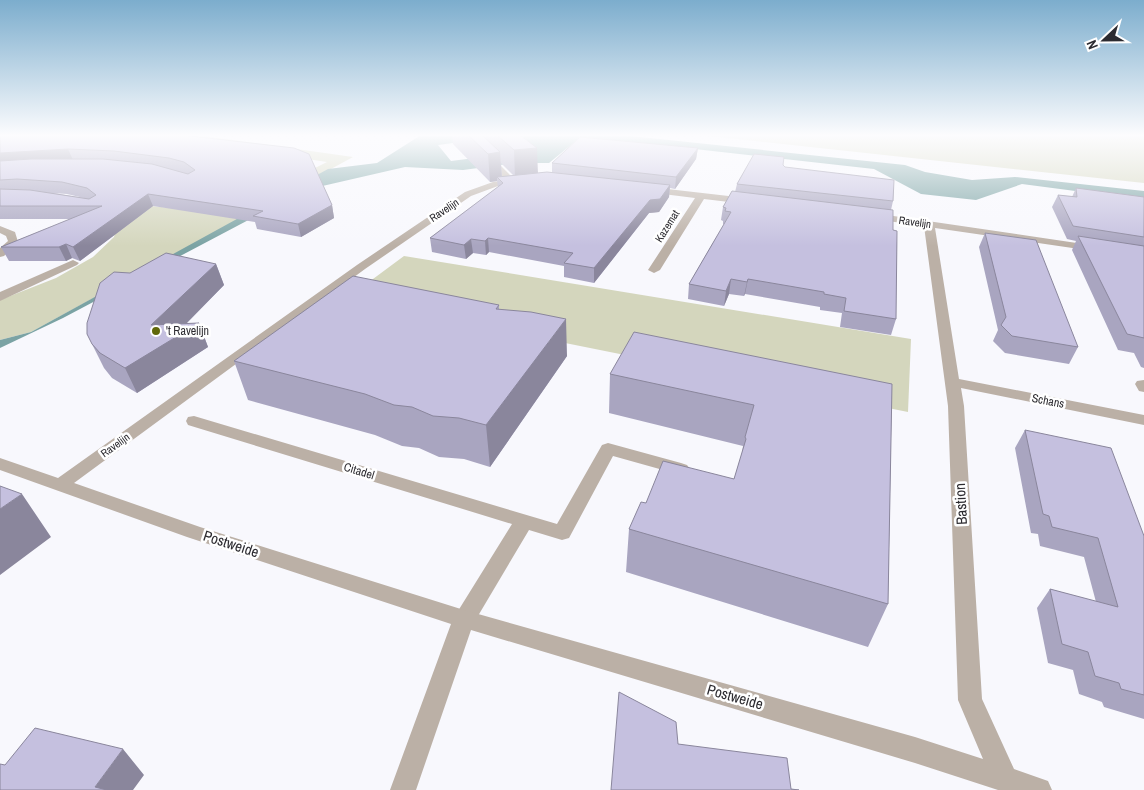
<svg xmlns="http://www.w3.org/2000/svg" width="1144" height="790" font-family="'Archivo Narrow',sans-serif">
<style>
.green{fill:#d4d6bd}
.water{fill:#7ba3a4;fill-rule:evenodd}
.lines{fill:none;stroke-linecap:round;stroke-linejoin:round}
.service{fill:#bbb0a6;fill-rule:evenodd}
.minor{fill:#bbb0a6;fill-rule:evenodd}
.wall{fill:#a9a5c0;fill-rule:evenodd}
.shaded-wall{fill:#8a869c}
.building{fill:#c5c0df;stroke:#8a869c}
.poi-dot{fill:#61680a;stroke:#fff;stroke-width:2}
.labels{text-anchor:middle;stroke-width:5;stroke-linejoin:round;paint-order:stroke}
.far-street-label{font-size:11px;fill:#2c2b30;stroke:#fff}
.poi-label{font-size:12px;fill:#2c2b30;stroke:#fff;text-anchor:start}
.street-label{font-size:12px;fill:#2c2b30;stroke:#fff}
.near-street-label{font-size:15px;fill:#2c2b30;stroke:#fff}
</style>
<rect width="100%" height="100%" fill="#f8f8fd"/>
<path class="green" d="M149,135H198L353,157L31,332L0,340V300L56,278L93,257L114,237L118,221L140,205L225,213L327,162Z
M700,135H1144V183Z
M404,256L911,339L908,412L346,299Z"/>
<path class="water" d="M421,135H621L905,165L925,172L972,180L1015,177L1144,191V200L1022,184L976,200L921,194L874,169L623,141L577,140L549,163H515L463,170L405,167L305,190L63,318L0,348V340L31,332L328,169L377,163ZM497,137L514,153L451,161L438,145Z"/>
<g class="lines">
<path class="service" d="M485,156H491L515,180V184H509L485,160Z
M73,260L79,263L77,265L0,301V292Z
M1144,380V392L1139,391L1135,384L1137,381Z
M194,416L557,524L602,445L608,443L681,463L687,465L690,469L687,473L681,475L613,456L569,538L562,540L529,530L472,626L464,628L456,626L453,619L512,524L188,425L186,421L188,417Z"/>
<path class="minor" d="M518,178L521,179V183L498,186L471,196L365,269L74,483L200,527L464,610L915,737L983,759L958,700L948,406L924,226L873,219L868,216L873,213L1097,246L1098,248L1097,250L1093,251L935,228L959,379L1144,415V425L961,388L964,406L982,699L1014,769L1048,781L1052,790H998L915,763L471,630L416,790H390L451,624L187,537L0,470V458L58,478L357,265L465,192L493,182Z
M650,187L746,198L751,201L746,204L704,199L660,270L654,273L648,270L695,198L647,192L646,190Z
M0,226L15,232L18,242L4,256L0,257V248L8,241L6,236L0,233Z"/>
</g>
<path class="wall" d="M0,135H182L332,205L334,218L301,237L257,229L255,222L153,206L80,261L72,258L66,261H9L1,247L70,219H0ZM53,193L67,194L84,198Z
M452,135H520L538,173L552,172V163L698,148L696,159L675,189L670,188L669,197L659,212L649,213L594,283L564,277V266L489,252L486,255L473,253L466,259L432,252L430,238L498,187L497,181L490,182L453,144ZM501,163L513,175L502,177Z
M783,165L785,167L893,201L891,210L893,230L896,319L891,335L840,327L842,313L820,310V307L745,294L744,296L729,294L724,306L688,299L689,284L724,224H723V221L721,220L723,207L735,192L737,184Z
M1076,188L1144,197V368L1141,367L1134,353L1118,350L1072,250L1076,241L1067,239L1052,207L1058,195L1072,197Z
M985,233L1078,347L1069,364L1005,353L993,341L998,330L979,247Z
M216,264L224,285L186,324L199,323L208,347L137,393L112,378L104,368L92,344L130,273Z
M499,305V309L567,356L490,467L464,459L439,457L419,448L402,446L375,435L248,400L234,361Z
M610,374L892,384L888,604L868,647L626,572L629,529L646,503L734,479L742,454L743,446L609,413Z
M1025,430L1144,536V719L1104,707L1102,702L1079,694L1073,670L1048,663L1037,608L1050,589L1096,602L1084,557L1040,546L1038,534L1031,533L1015,448Z"/>
<path class="shaded-wall" d="M537,148L538,175L515,178L514,150Z
M698,148L696,159L675,189L676,177Z
M68,149L73,160L0,165V153Z
M500,152L502,180L497,177V181L490,182L488,154Z
M670,185L669,197L659,212L649,213L594,283V268L650,200Z
M148,194L153,206L80,261L73,247Z
M332,205L334,218L301,237L298,224Z
M488,238L489,252L486,255L485,241Z
M471,239L473,253L466,259L464,245Z
M66,244L72,258L66,261L59,247Z
M216,264L224,285L168,342L199,323L208,347L137,393L125,368L151,325Z
M731,279L729,294L724,306L726,291Z
M748,279L745,294L744,296L747,282Z
M566,319L567,356L490,467L486,425Z
M22,494L51,537L0,575V509Z
M123,749L144,775L133,790H98L95,787Z"/>
<path class="building" d="M0,135H182L294,148L309,154L332,205L298,224L253,216L263,211L148,194L73,247L66,244L59,247H1L102,206H0V189L30,190L89,199L96,195L87,188L62,182L17,179L0,180V161L31,159H103L152,164L188,174L195,170L184,162L169,158L114,151L68,149L0,153Z
M468,135H482L500,152L488,154Z
M497,135H520L537,148L514,150Z
M580,137L698,148L676,177L552,163Z
M754,154L784,157L783,165L785,167L894,180L893,201L737,184Z
M547,172L670,185L660,199L650,200L594,268L564,263L573,253L488,238L485,241L471,239L464,245L430,238L503,183L497,177L508,176Z
M1076,188L1144,197V237L1073,226L1058,195L1077,197Z
M732,191L893,210V230L897,231L896,319L844,311L846,298L824,294V292L748,279L747,282L731,279L726,291L689,284L731,212L725,211L726,208L723,207Z
M985,233L1036,240L1078,347L1012,336L1001,325L1006,317Z
M1078,236L1144,246V338L1127,334Z
M166,253L216,264L151,325L199,323L125,368L100,353L92,344L87,334V323L100,283L114,272L130,273Z
M353,276L499,305L496,309L531,312L566,319L486,425L459,418L433,416L412,407L394,405L365,394L234,361Z
M634,332L892,384L888,604L629,529L641,502L646,503L663,461L734,479L746,439L745,437L754,405L610,374Z
M1025,430L1111,448L1144,536V695L1121,689L1119,683L1095,676L1088,652L1062,644L1050,589L1118,607L1098,538L1052,527L1049,516L1043,514Z
M0,486L22,494L0,509Z
M619,692L676,722L678,744L787,758L791,789L799,790H611Z
M35,728L123,749L95,787L107,790H0V764L5,765Z"/>
<linearGradient id="sky" x2="0" y2="1"><stop stop-color="#7cadcd"/><stop offset="0.55" stop-color="#fcfcfe"/><stop offset="1" stop-color="#fcfcfe" stop-opacity="0"/></linearGradient>
<rect width="1144" height="246" fill="url(#sky)"/>
<circle class="poi-dot" cx="156" cy="331" r="5"/>
<g class="labels">
<g class="far-street-label">
<text transform="translate(444 210) rotate(-34)" y="4">Ravelijn</text>
<text transform="translate(915 222) rotate(8)" y="4">Ravelijn</text>
<text transform="translate(667 226) rotate(-58)" y="4">Kazemat</text>
<text transform="translate(115 445) rotate(-36)" y="4">Ravelijn</text>
</g>
<g class="poi-label">
<text x="166" y="335">'t Ravelijn</text>
</g>
<g class="street-label">
<text transform="translate(1048 401) rotate(11)" y="4">Schans</text>
<text transform="translate(359 471) rotate(17)" y="4">Citadel</text>
</g>
<g class="near-street-label">
<text transform="translate(961 504) rotate(-93)" y="5">Bastion</text>
<text transform="translate(231 544) rotate(18)" y="5">Postweide</text>
<text transform="translate(735 697) rotate(16)" y="5">Postweide</text>
</g>
</g>
<g transform="translate(1104 40) rotate(248)" stroke="#ffffff" stroke-width="4" paint-order="stroke">
<path d="M0-4L9 19L0 12L-9 19Z" fill="#2c2b30"/>
<text y="-8" font-size="14" font-weight="bold" text-anchor="middle" fill="#2c2b30">N</text>
</g>
</svg>
